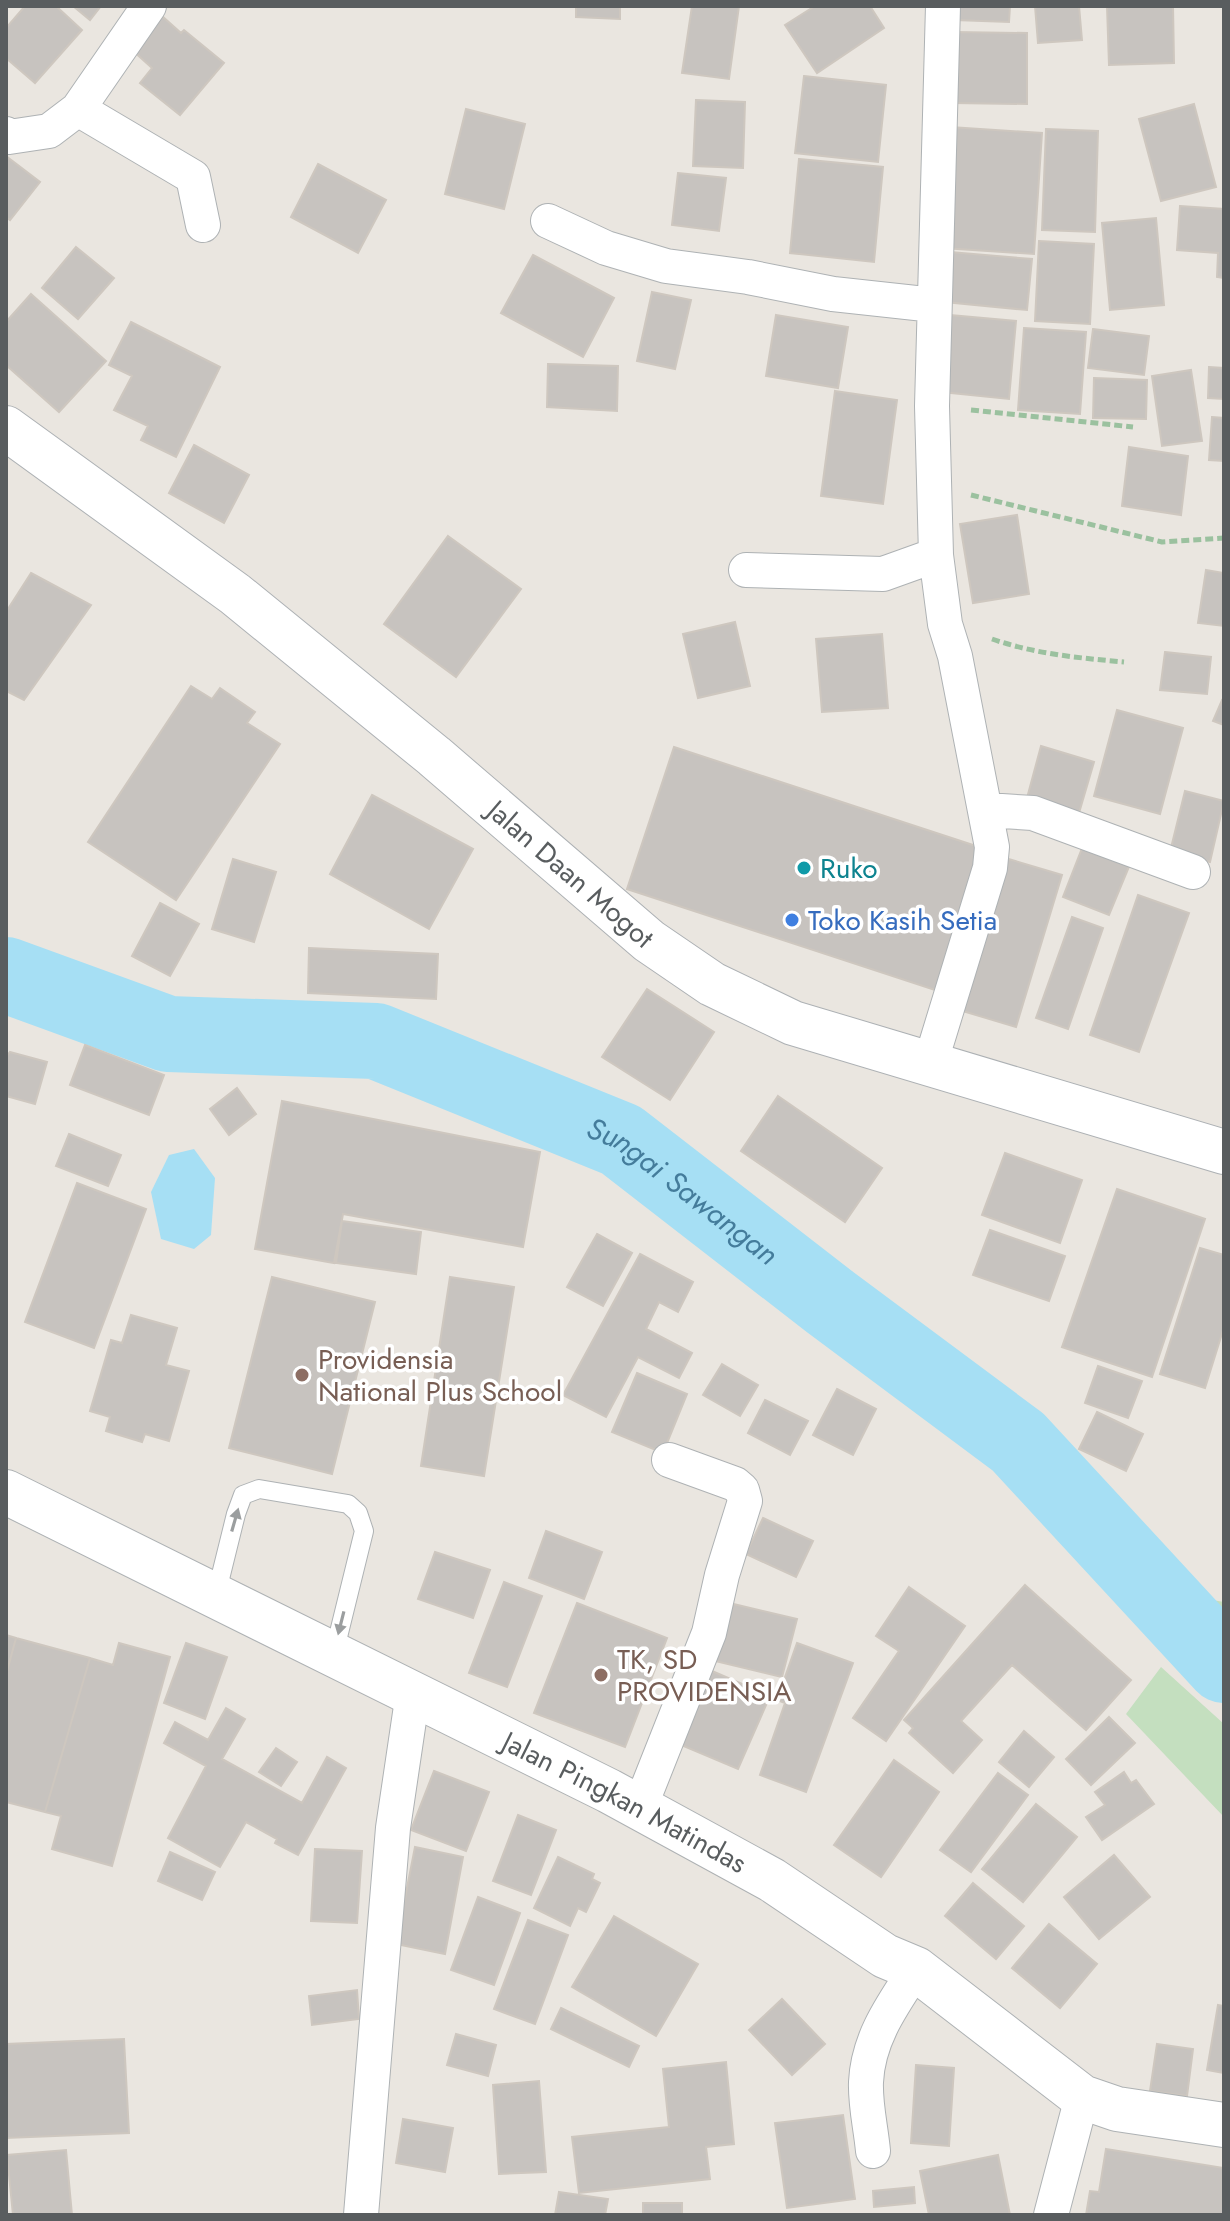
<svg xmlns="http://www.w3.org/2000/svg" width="1230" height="2221" font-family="Jost,sans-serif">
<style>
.green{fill:#c4dfbf}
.water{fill:#a6dff4}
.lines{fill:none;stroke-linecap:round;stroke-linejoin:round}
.river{stroke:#a6dff4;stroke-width:76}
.building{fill:#c7c3bf;stroke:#cec7bf;stroke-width:2}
.service-casing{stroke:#aeb2b4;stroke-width:20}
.minor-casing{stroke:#aeb2b4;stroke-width:36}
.tertiary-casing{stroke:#aeb2b4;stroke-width:46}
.secondary-casing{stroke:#adb1b4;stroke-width:46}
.path{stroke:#9bc19f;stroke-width:5;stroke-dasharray:8 4;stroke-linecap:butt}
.service{stroke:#fff;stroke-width:18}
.minor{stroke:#fff;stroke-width:34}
.tertiary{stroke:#fff;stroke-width:44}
.secondary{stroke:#fff;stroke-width:44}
.oneway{fill:#9b9e9f}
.culture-dot{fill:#0f9aa8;stroke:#fff;stroke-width:3}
.shop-dot{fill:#3f7fe0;stroke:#fff;stroke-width:3}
.education-dot{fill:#8d6e63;stroke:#fff;stroke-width:3}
.labels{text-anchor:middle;stroke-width:7;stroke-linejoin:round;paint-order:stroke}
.culture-label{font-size:28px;fill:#0d838f;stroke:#fff;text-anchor:start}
.street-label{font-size:28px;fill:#595d5f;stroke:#fff}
.shop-label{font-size:28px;fill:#366cbe;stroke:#fff;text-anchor:start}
.education-label{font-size:28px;fill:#785e54;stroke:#fff;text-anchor:start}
.water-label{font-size:30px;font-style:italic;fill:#447c9b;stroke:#fff}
</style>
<rect width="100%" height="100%" fill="#eae6e0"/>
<path class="green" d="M1195,1597L1224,1602V1628Z
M1161,1667L1224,1724V1817L1126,1714Z"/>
<path class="water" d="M194,1149L215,1178L211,1235L194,1249L161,1239L151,1192L169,1155Z"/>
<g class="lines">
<path class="river" id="s1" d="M6,975L168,1034L376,1041L621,1140L830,1302L1018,1442L1224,1665"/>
</g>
<path class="building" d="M25,6H56L82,30L35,83L6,58V28Z
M73,6H101L90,20Z
M576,6H620V19L576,17Z
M692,6H739L729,79L682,73Z
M815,6H870L884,28L817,73L785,25Z
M955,6H1010L1009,22L955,20Z
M1035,6H1079L1082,40L1038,43Z
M1107,6H1173L1174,63L1109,65Z
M162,16L181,33L184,30L224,63L180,115L140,83L152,68L132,50Z
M954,32L1027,33V104L953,103Z
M804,76L886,85L878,162L795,153Z
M696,100L745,102L743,168L693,166Z
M1194,104L1216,187L1161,201L1139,119Z
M466,109L525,124L504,209L445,194Z
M950,127L1042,133L1034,254L943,248Z
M1046,129L1098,131L1095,232L1042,230Z
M6,156L40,182L10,220L6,217Z
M799,159L883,167L874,262L790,253Z
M318,164L386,200L358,253L291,217Z
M678,173L726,178L719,231L672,225Z
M1180,206L1224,209V278L1217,277L1218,253L1177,250Z
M1156,218L1164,305L1110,310L1102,223Z
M1039,241L1094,244L1090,324L1035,321Z
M76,247L114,278L78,319L42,288Z
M950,252L1032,259L1027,310L945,302Z
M533,255L614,298L583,357L501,313Z
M652,292L691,300L675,369L637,361Z
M31,294L106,361L59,412L6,365V322Z
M776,315L848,327L838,388L766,376Z
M950,315L1016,321L1009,399L942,392Z
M131,322L220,367L176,457L141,440L148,426L114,410L132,376L109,365Z
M1024,328L1086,332L1080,414L1018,410Z
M1093,329L1149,336L1144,375L1088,368Z
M548,364L618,366L617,411L547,407Z
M1209,367L1224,368V399L1208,398Z
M1191,370L1202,441L1162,446L1152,376Z
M1094,378L1147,380L1146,419L1093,418Z
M835,391L897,400L883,504L821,496Z
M1212,417L1224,418V461L1209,460Z
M194,445L249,475L224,523L169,493Z
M1129,447L1188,456L1181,515L1122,506Z
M1017,515L1029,594L973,603L960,524Z
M448,536L521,589L456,677L384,624Z
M1206,570L1224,573V626L1198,623Z
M31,573L91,605L24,700L6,691V612Z
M735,622L750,686L698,698L683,634Z
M882,634L888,708L822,712L816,639Z
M1165,652L1211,657L1207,694L1160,690Z
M191,686L212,699L220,688L255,712L247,723L280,744L176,900L88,842Z
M1222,700L1224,701V725L1213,721Z
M1117,710L1183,728L1160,814L1094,796Z
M1041,746L1094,762L1079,813L1027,798Z
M674,747L982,848L935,990L627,889Z
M1185,791L1224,801L1210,862L1170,852Z
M372,795L473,849L429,929L330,874Z
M1086,838L1133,857L1109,915L1063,897Z
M1002,857L1062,875L1016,1027L956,1009Z
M233,859L276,872L254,942L212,929Z
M1138,895L1189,913L1139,1052L1090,1035Z
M160,903L199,924L170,976L132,956Z
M1072,917L1103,928L1068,1029L1036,1018Z
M309,948L438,954L436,999L308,993Z
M647,989L714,1032L670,1100L602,1057Z
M85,1045L164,1075L149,1115L70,1085Z
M10,1052L47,1062L35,1104L6,1096V1057Z
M237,1088L256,1114L229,1135L210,1109Z
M778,1096L882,1168L845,1222L741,1151Z
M282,1101L540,1152L523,1247L343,1214L334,1263L255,1249Z
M69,1134L121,1155L108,1186L56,1166Z
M1005,1153L1082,1180L1060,1243L982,1215Z
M77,1183L146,1209L94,1348L25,1322Z
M1117,1189L1205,1219L1152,1377L1062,1347Z
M342,1221L421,1232L416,1274L336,1263Z
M990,1230L1065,1256L1049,1301L973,1275Z
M597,1234L632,1253L603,1306L567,1287Z
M1200,1248L1224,1255V1327L1205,1388L1160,1374Z
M640,1254L693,1282L678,1312L659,1302L646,1329L692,1353L679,1378L638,1357L606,1417L563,1395Z
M272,1277L375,1302L332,1474L229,1448Z
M450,1277L514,1287L484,1476L421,1466Z
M131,1315L177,1328L166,1365L189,1371L169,1441L145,1434L142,1442L106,1431L110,1417L90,1411L111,1340L122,1343Z
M722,1364L758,1385L740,1416L703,1395Z
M1098,1366L1142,1381L1128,1418L1085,1403Z
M637,1373L687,1394L663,1453L612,1432Z
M837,1389L876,1409L853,1455L813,1435Z
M765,1400L808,1421L790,1455L748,1433Z
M1097,1412L1143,1434L1126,1471L1079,1449Z
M763,1518L813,1541L796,1577L746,1554Z
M546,1531L602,1552L584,1599L529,1578Z
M435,1552L490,1570L473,1618L418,1599Z
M504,1582L542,1596L507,1687L469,1673Z
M1025,1585L1131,1680L1086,1730L1012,1665L961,1721L982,1740L953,1773L909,1733L913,1728L904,1720Z
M909,1587L965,1626L886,1741L853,1718L899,1651L876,1636Z
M721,1601L797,1619L782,1677L707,1659Z
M577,1603L667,1638L625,1747L534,1713Z
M6,1635L16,1638L6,1675Z
M16,1638L90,1658L45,1812L6,1802V1675Z
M119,1643L170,1657L112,1866L52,1849L61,1816L45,1812L90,1658L113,1665Z
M186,1643L227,1657L205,1719L164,1703Z
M797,1643L853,1663L806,1792L760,1775L785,1703L777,1700Z
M705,1668L770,1696L738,1769L674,1742Z
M226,1708L245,1719L222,1759L302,1803L327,1757L346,1768L298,1855L275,1843L277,1839L246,1822L220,1867L168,1838L206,1766L164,1743L175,1722L208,1740Z
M1109,1717L1135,1743L1091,1785L1066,1759Z
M1024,1731L1054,1757L1029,1787L999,1762Z
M276,1748L297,1762L281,1786L259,1772Z
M894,1760L939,1792L881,1877L834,1845Z
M434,1771L489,1792L466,1851L411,1830Z
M1124,1772L1131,1783L1136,1780L1154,1804L1102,1840L1086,1817L1105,1805L1095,1792Z
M998,1773L1028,1795L971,1872L940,1850Z
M1036,1804L1077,1837L1023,1902L982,1869Z
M518,1815L556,1830L531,1895L493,1881Z
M415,1847L463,1857L445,1954L396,1944Z
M315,1849L362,1851L357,1923L311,1921Z
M170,1852L215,1872L202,1900L158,1881Z
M1114,1855L1150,1897L1099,1939L1064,1897Z
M558,1857L594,1874L592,1879L600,1883L586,1912L578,1908L570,1926L534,1908Z
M973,1883L1024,1926L996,1959L945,1916Z
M478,1897L520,1913L494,1985L451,1970Z
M614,1916L698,1964L656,2036L572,1987Z
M528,1920L568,1935L535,2024L494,2009Z
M1049,1924L1097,1964L1060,2008L1012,1968Z
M357,1990L359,2019L312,2025L309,1996Z
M782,1999L825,2044L792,2075L749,2030Z
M1218,2005L1224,2006V2073L1207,2070Z
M561,2008L639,2046L629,2067L551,2029Z
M456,2034L496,2045L488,2076L447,2065Z
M124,2039L129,2133L6,2138V2044Z
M1157,2044L1193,2049L1187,2096L1150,2091Z
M726,2062L734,2144L706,2147L710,2179L579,2193L572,2137L669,2127L663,2069Z
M916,2065L954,2068L949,2146L911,2143Z
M539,2081L546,2172L499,2174L493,2085Z
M843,2115L855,2199L787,2208L775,2123Z
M403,2119L453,2128L445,2172L396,2163Z
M1106,2149L1224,2168V2215H1086L1090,2191L1099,2192Z
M66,2150L72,2215H13L7,2155Z
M998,2155L1010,2215H929L920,2171Z
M914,2187L915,2203L874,2207L873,2191Z
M559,2192L608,2199L605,2215H555Z
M643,2203H682V2215H643Z"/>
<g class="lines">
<defs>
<path id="service" d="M216,1595L236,1514L243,1495L259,1489L348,1504L358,1513L364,1531L334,1653"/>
<path id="minor" d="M78,109L193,177L203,225
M6,134L9,137L49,131L78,109L149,6
M548,221L606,248L666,266L748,277L833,294L934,305
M746,570L883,574L936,555
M986,810L1033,813L1193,872
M930,1064L990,868L992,847L955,656L945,624L936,555L932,406L943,6
M640,1807L709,1633L722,1575L745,1501L742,1490L735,1484L669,1460
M873,2151C871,2128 865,2105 866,2082C868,2038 893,2004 916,1969
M361,2215L393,1828L413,1693
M1051,2215L1082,2097"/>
<g id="tertiary">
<path id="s2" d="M6,1492L609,1791L772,1880L885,1956L916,1969L1082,2097L1117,2109L1224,2125"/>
</g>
<g id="secondary">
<path id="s3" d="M6,428L235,594L434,756L649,941L712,984L793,1023L1224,1152"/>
</g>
</defs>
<use href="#service" class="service-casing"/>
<use href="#minor" class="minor-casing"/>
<use href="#tertiary" class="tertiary-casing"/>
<use href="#secondary" class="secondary-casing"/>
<path class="path" d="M971,410L1133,427
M971,495L1162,542L1224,538
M992,639C1035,654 1079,658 1124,662"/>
<use href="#service" class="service"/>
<use href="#minor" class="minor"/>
<use href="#tertiary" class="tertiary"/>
<use href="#secondary" class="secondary"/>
</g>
<defs><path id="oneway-solid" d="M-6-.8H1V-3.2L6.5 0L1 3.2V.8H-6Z" transform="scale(2)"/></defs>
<g class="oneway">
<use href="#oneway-solid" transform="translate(235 1520) rotate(-74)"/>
<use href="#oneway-solid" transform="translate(341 1623) rotate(104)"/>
</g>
<circle class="culture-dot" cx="804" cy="868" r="8"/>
<circle class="shop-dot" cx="792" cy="920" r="8"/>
<g class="education-dot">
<circle cx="302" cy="1375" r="8"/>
<circle cx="601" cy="1675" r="8"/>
</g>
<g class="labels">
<g class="culture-label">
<text x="820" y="878">Ruko</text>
</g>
<g class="street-label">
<text dy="10" stroke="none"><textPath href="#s3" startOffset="720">Jalan Daan Mogot</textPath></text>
<text dy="10" stroke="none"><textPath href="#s2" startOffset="692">Jalan Pingkan Matindas</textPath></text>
</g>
<g class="shop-label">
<text x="808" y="930">Toko Kasih Setia</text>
</g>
<g class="education-label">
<text x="318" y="1369">Providensia<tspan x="318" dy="32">National Plus School</tspan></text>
<text x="617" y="1669">TK, SD<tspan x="617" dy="32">PROVIDENSIA</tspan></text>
</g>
<g class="water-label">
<text dy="10" stroke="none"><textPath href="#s1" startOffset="724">Sungai Sawangan</textPath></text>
</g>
</g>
<rect width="1230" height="2221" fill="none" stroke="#595d5f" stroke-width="16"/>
</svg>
